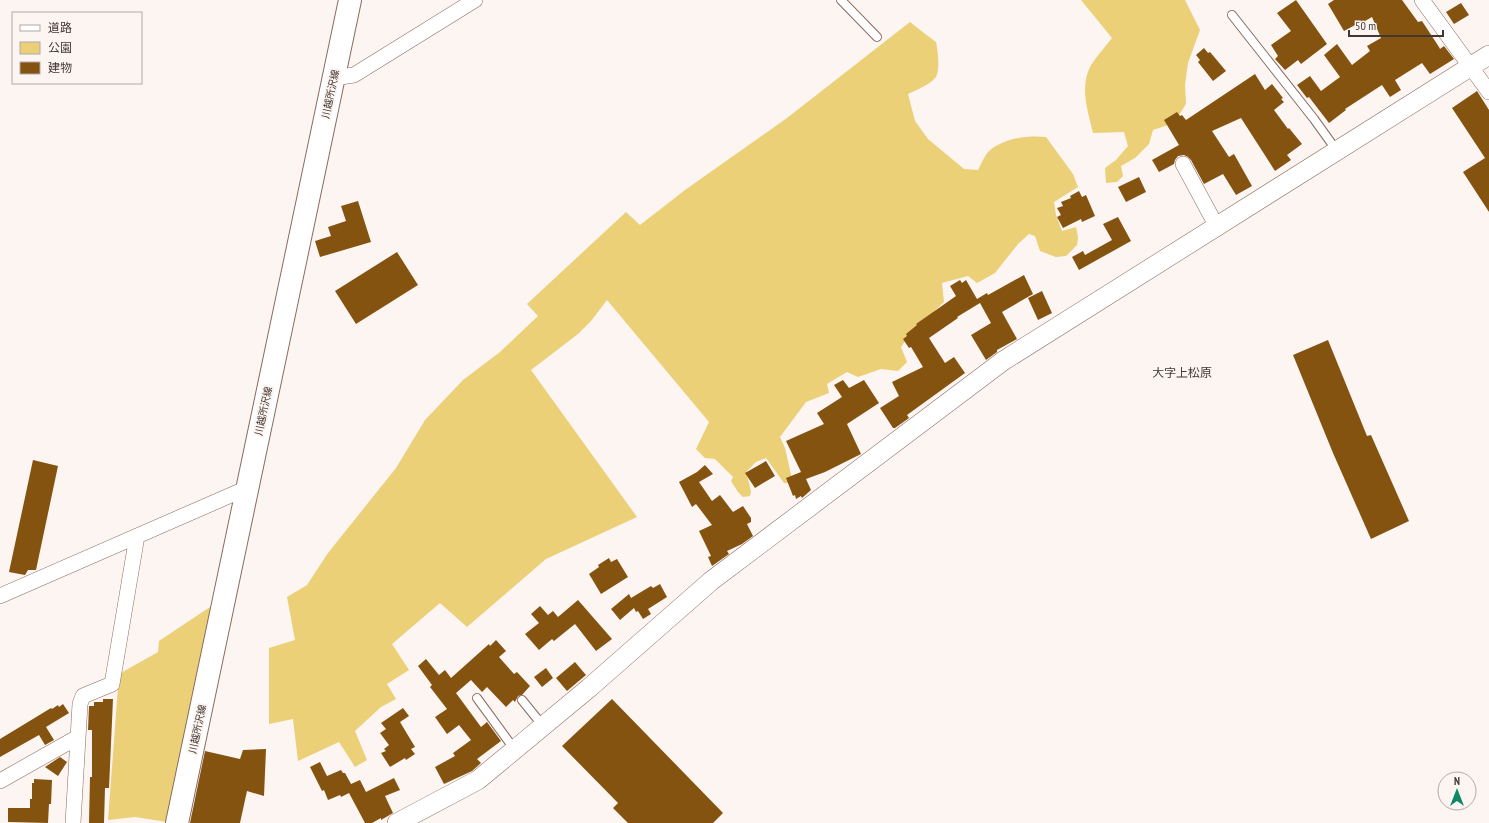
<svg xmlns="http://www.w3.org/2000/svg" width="1489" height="823" font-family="'PT Sans Narrow','Noto Sans JP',sans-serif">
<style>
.green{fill:#ebd078}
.building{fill:#855310}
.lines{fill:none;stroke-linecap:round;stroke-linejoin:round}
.service-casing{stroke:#8a6b60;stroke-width:10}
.minor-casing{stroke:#8a6b60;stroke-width:16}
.tertiary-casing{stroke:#8a6b60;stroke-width:20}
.primary-casing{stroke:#8a6b60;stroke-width:24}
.service{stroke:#fff;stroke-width:8}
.minor{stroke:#fff;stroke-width:15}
.tertiary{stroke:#fff;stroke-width:19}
.primary{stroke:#fff;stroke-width:22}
.labels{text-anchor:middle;stroke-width:4;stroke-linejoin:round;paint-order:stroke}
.street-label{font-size:10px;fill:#443732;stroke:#fcf5f2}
.quarter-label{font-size:12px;fill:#443732;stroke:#fcf5f2}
</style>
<rect width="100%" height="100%" fill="#fcf5f2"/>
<path class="green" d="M1081,0H1185L1200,30L1188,63L1185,85L1186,104L1174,123L1153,130L1149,144L1135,158L1121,166L1123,176L1117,182L1106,183L1105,168L1116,160L1128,146L1124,132L1093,133C1088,111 1079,87 1091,65C1097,56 1105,47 1112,38Z
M910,22L924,33L936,42C938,50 940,70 936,77C930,85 916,90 908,94L915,121L928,139L964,169L978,170C981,164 985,155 989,151C1004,138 1028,135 1046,137L1073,174L1078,187L1054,202L1056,215L1062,231L1076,227L1078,237L1077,245L1066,256L1056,257L1040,251L1035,236L1029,234L1018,244L995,273L977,283L968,276L942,283L944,302L911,333L901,347L907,362L898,371L881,369L858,377L847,372L827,384L829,393L806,402L780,437L785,448L792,479L789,483H784L766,458L756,462L746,472L751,491L750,496L743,497L738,492L731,481L733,477L715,459L705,458L696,449L709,422L607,300L591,321L578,334L531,370L637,517L546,559L467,627L440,603L392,644L409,670L387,684L396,699L381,707L355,731L367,760L355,767L339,742L298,761L293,719L269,724V648L295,640L287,597L307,585L328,553L396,468L425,420L463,380L500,352L538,316L527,304L626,212L640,225L685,190L787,118Z
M213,605L167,822L135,817L108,820L119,674L158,652L159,641Z"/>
<path class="building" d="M1296,0L1327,44L1301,64L1298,60L1285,70L1275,59L1278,56L1271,45L1291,31L1277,13Z
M1334,0H1402L1418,22L1422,21L1439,47L1440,49L1444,46L1454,59L1430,74L1422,63L1395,80L1401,90L1390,97L1382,85L1345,109L1346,110L1329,123L1309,97L1307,98L1297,85L1310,76L1321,91L1340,77L1324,55L1337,44L1352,65L1370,51L1367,46L1381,38L1372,17L1358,25L1357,24L1344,31L1328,4Z
M1461,3L1469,15L1454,24L1446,12Z
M1204,48L1208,53L1210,52L1226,71L1213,81L1198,62L1200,60L1196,55Z
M1255,74L1265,90L1272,84L1283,98L1281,99L1284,102L1274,110L1288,129L1289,128L1302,144L1287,155L1291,160L1275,171L1241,118L1212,131L1229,157L1234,154L1252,186L1236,195L1223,174L1204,184L1191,160L1188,157L1184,155L1178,156L1175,160L1174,164L1159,172L1152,160L1179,145L1164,120L1177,112L1180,116L1182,115L1186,120Z
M1477,91L1489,110V212L1463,172L1485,158L1452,108Z
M1139,177L1146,192L1126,202L1118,187Z
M1079,191L1082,197L1086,195L1095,216L1082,222L1081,219L1063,228L1057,217L1061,215L1057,208L1063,206L1061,202L1071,198L1070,196Z
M358,201L371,242L320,257L315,241L331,236L328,227L346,221L341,206Z
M1118,217L1131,241L1079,270L1072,257L1083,251L1085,255L1112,240L1103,224Z
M397,252L418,285L356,324L335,291Z
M1024,275L1033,294L1002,312L1017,339L997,350V352L986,360L971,335L991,323L980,303L957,317L958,318L929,338L945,363L954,357L965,373L907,415L909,418L895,428H893L880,408L899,396L892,382L923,367L911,347L909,348L903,339L907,336L906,334L917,325L916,324L956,296L950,286L960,280L962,283L966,280L977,299L987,293L988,295Z
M1042,291L1052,313L1038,320L1028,298Z
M1328,340L1367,436L1371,435L1409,521L1371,539L1333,453L1293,355Z
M843,380L849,388L864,380L879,403L847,424L861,454L825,472L806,479L811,490L802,498L801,496L796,499L795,495L793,496L786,478L801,472L786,441L824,424L817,413L842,397L834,385Z
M33,460L58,466L36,570H28L25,575L9,572Z
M766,461L775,476L755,488L745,473Z
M705,465L713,474L699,482L712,501L720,495L733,512L743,506L751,518V522L747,524L753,536L742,544L727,551L729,554L712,566L708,557L711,556L699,531L712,525L696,504L692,507L679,482L697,472Z
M609,558L611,562L617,559L628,577L601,594L589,574L599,567L598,565Z
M660,584L667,597L648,609L651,614L643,619L638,611L636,612L634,608L620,620L611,609L629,594L631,598L651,586L653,588Z
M578,600L612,639L596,651L575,624L554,641L552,639L539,650L525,634L539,623L531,614L540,606L548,615L553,611L558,617Z
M496,640L506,651L499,657L514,674L517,672L530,686L522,695L518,696L515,702L513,700L506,707L487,687L482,692L471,680L456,693L481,727L487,722L501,741L477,759L481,763L472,771L444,784L435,767L455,756L453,753L471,740L459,725L447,734L435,717L447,709L430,687L432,685L418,666L426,659L439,675L445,670L451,678L489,644L490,646Z
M575,662L586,675L567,691L556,678Z
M546,668L553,678L542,687L534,677Z
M103,699H113L109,788H105L104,823H89L90,777H92V730H88L89,706H94V702H103Z
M612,699L723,813L713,823H628L613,808L618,803L562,746Z
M63,704L69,713L46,727L54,740L45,745L39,735L0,757V739L51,708L52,709L58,705L59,707Z
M403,708L409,716L400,722L415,747L411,749L415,754L406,760L405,758L390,767L381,753L386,751L384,749L389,745L380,733L386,729L381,723Z
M266,749L264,796L247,791L240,823H190L205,751L240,759L243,750Z
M60,757L67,762L58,776L45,767Z
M320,762L327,776L341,770L343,773H345L351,784L360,780L366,792L394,778L400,790L385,796L393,813L381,820V818L372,823H365L349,793L341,797L340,795L328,800L324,790L322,791L310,767Z
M34,779L52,780L51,804H49L48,823L8,822V808H30V799H32V783H34Z"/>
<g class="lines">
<defs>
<path id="service" d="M841,0L877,37
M1232,15L1314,119L1337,151
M477,698L515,750
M522,700L543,726"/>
<path id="minor" d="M1422,0L1489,92
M333,78L354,75L475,0
M1183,164L1217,227
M0,596L247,488
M0,781L78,737
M73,823L80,704L83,696L112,684L137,536"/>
<path id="tertiary" d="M397,823L478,780L589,688L711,581L1003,361L1489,55"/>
<path id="primary" d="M177,823L350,0"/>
</defs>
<use href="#service" class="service-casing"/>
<use href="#minor" class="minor-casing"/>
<use href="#tertiary" class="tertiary-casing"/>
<use href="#primary" class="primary-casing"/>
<use href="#service" class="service"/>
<use href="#minor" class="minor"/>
<use href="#tertiary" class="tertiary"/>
<use href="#primary" class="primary"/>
</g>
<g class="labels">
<g class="street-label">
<text transform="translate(330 94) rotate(-78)" y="4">川越所沢線</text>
<text transform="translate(263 411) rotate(-78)" y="4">川越所沢線</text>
<text transform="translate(197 729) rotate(-78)" y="4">川越所沢線</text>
</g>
<g class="quarter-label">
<text x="1182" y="377">大字上松原</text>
</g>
</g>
<rect x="12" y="12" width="130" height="72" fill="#fcf5f2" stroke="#b2a9a5"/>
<rect x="20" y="25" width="20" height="6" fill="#ffffff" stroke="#b2a9a5"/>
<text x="48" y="32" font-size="12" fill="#443732">道路</text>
<rect x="20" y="42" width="20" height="12" fill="#ebd078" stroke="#b2a9a5"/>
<text x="48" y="52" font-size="12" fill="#443732">公園</text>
<rect x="20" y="62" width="20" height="12" fill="#855310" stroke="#b2a9a5"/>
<text x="48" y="72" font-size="12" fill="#443732">建物</text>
<g transform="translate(1457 791)"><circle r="19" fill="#fcf5f2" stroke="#b2a9a5"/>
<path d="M0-3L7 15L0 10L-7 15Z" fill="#108767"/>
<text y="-6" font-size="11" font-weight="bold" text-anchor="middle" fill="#443732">N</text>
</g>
<path d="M1349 30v6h94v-6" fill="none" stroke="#443732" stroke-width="2"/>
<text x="1355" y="30" font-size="12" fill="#443732" stroke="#fcf5f2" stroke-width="3" paint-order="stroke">50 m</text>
</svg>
